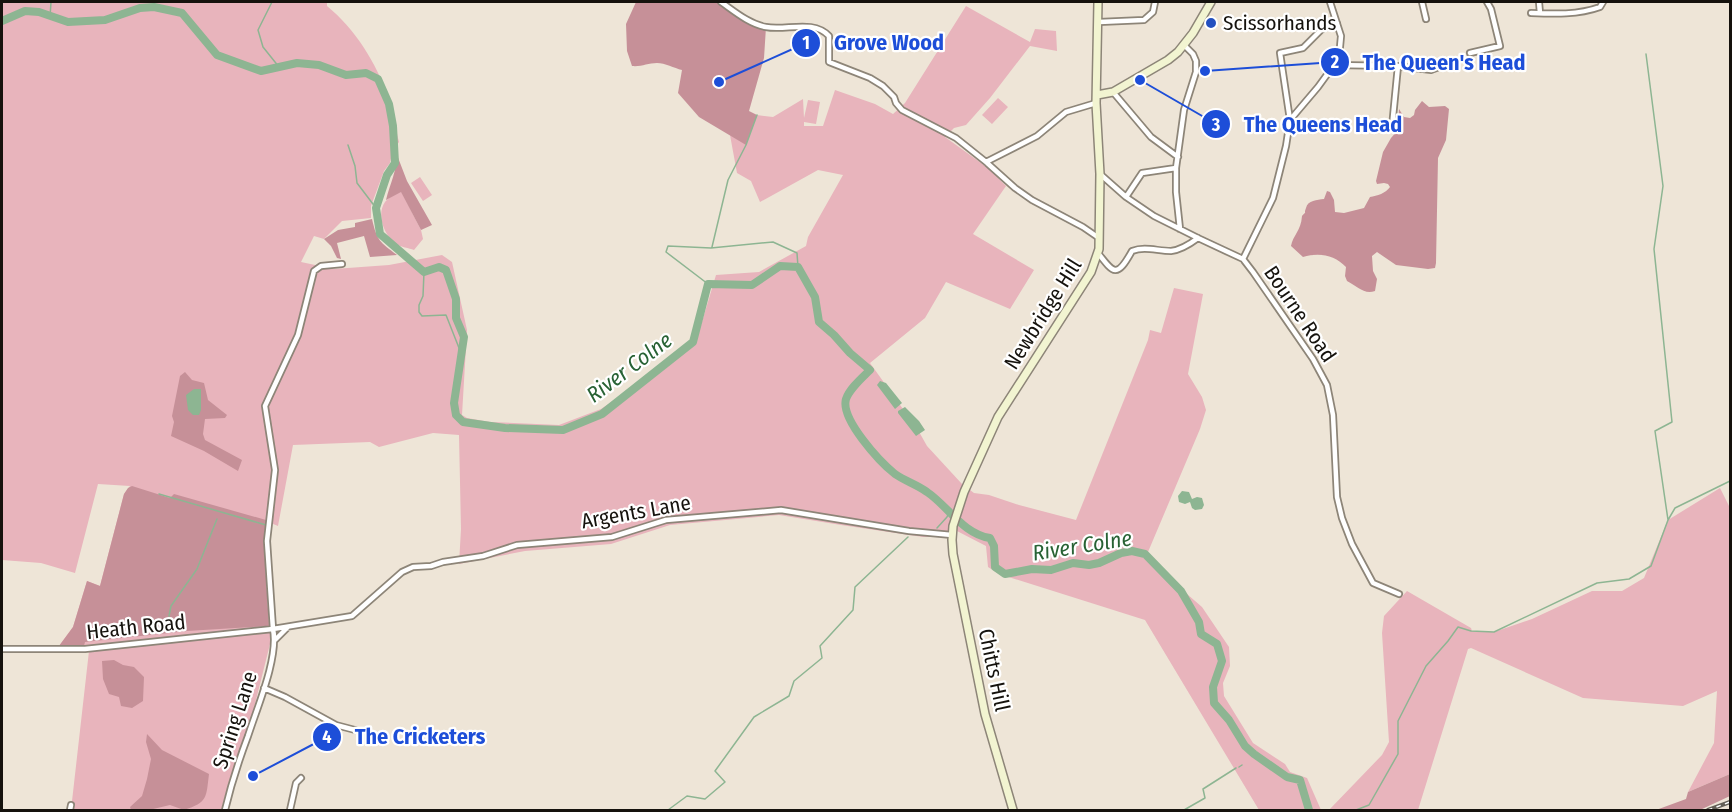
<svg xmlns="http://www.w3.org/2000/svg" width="1732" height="812" font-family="'Fira Sans Condensed',sans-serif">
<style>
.green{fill:#e8b4bc}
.forest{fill:#c69098}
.water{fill:#8db592}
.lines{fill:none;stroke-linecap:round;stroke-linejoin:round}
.stream{stroke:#8db592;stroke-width:1.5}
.river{stroke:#8db592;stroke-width:8}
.street-casing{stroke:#8d8578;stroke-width:8}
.secondary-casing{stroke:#8d8578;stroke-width:10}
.street{stroke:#fff;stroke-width:4.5}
.secondary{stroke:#f2f4d1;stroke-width:7}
.rail-casing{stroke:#635e55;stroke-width:4}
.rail{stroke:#fff;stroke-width:1.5;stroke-dasharray:4.5;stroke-linecap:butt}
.poi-dot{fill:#2450bf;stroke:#fff;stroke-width:2}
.labels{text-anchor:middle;stroke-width:4.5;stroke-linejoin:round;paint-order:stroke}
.poi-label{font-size:21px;fill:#15120d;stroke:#fff;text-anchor:start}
.street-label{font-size:21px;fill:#15120d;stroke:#fff}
.water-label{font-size:22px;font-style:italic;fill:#286234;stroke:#fff}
.leader{fill:none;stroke:#1d4ed8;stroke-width:2}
.callout-dot{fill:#1d4ed8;stroke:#fff;stroke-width:2}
.mark-label{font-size:18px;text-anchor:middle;font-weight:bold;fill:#fff}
.callout-label{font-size:22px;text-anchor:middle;font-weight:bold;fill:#1d4ed8;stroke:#fff;stroke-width:4.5;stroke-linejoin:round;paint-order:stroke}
</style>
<rect width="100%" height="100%" fill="#eee5d7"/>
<path class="green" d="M2,2H327V6C355,29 376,62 388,97C393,111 395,127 399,142L393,150L390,163L384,171L371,206V218L342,221L324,239L314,236L301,262L334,269L389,265L442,255L452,262L467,330L462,415L467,418L490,422L559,425L601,409L695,345L716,275L759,272L806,246L808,237L843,175L818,170L760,202L751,181L737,173L730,135L746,144L757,115L773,117L803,99L804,118L808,100L820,102L816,124L804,122V126H823L835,90L875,104L893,114L905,103L966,6L1030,42L1035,29L1056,31L1057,51L1030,46L990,98L966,125L954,128L945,137L988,168L1006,186L973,234L1034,270L1010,309L946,282L925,318L870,363L918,430L927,446L962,484L974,493L989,495L1019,505L1076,520L1148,340L1150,330L1161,333L1174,288L1203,294L1188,374L1202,397L1206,410L1200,429L1148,552L1187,594L1202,607L1229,647L1230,666L1223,683L1224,696L1253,743L1285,764L1290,772L1307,778L1321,810H1259L1145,620L999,574L988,567L986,546L957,531L944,537H923L841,525L779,515L670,525L611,544L525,551L459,564L461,529L459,435L433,433L379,447L370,442L293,445L278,526L266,521L264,544L266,595L271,640L252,716L228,785L221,810H71L89,651L84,646H59L73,627L87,581L100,586L124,494L130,486L98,484L75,573L41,563L2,560Z
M998,98L1008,107L992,124L982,115Z
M420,177L432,195L423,201L411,183Z
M401,191L421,230L423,239L414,250C409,248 401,247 396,244C384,235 376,215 385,202C389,197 396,194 401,191Z
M1720,488L1730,508V774L1688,792L1714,743L1717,691L1683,706L1583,698L1471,648L1468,649L1418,810H1329L1382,755L1389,742L1382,633L1384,616L1407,591L1471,628L1472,631L1494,632L1532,619L1592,591H1622L1644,578L1668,520Z"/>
<path class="forest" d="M636,2H721L744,19L766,27L764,58L749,111L757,115L746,145L699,117L678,93L682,70C674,68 665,63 657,63C648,63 641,67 632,66L627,51L626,24Z
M1422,101L1429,107L1445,106L1449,109L1446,140L1438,158L1436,263L1435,268L1428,269L1396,265L1377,252L1372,256L1373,271L1377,279L1375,291C1364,295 1357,286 1347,281L1345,276L1346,267C1335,255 1319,252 1303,257L1291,246C1293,235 1301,231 1302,216C1308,209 1303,216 1306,208C1308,200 1317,200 1324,199L1327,191L1330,192L1334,200L1335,212L1344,213L1364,208L1370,197C1377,196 1386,193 1390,187L1388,184L1384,183L1377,184L1376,181L1383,152L1391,138L1398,130L1399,109L1404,117L1410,118L1414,115L1415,110Z
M397,155L407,181L432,225L421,230L401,192L386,200C390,184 397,170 397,155Z
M372,219C377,241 380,242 397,255L370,257L364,236L337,243L341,259L337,258L331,246L324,239L338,230L355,227V223Z
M185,372L192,380L204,383L208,400L227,415L225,418L205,419L203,434L205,440L242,460L238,471L204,451L171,436L174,422L172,416L180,376Z
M132,486L170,498L174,494L266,520L264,544L269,626L187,631L85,642L84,646H59L73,627L87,581L100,586L124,494L128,488Z
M114,660L123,665L134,667L144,677L143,701L132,708L121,706L119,697L109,694L103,679L102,661Z
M147,734L162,750L209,774C206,798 208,802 184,810L170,805L149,810H131L130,807L142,796L147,779L151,759L146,742Z
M1730,774V796L1700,810H1656L1686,799L1688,792Z"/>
<path class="water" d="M880,381L886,383L902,403L895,409L877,385Z
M194,389H201V410L199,415H193L188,410L186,395Z
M905,407L919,421L925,430L916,436L898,413V411Z
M1182,491L1189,492L1192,499L1197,497L1202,498L1204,505L1202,509L1195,510L1192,508L1190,502L1185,504L1179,502L1178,496Z"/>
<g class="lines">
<path class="stream" d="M272,2L258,30L263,47L279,67
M50,17L51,2
M1646,54L1663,186L1654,249L1672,422L1655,431L1668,520
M348,145L355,166L357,183L376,208
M712,247L728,180L746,145L757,115
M424,272L423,296L419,305V312L422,316L446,315L461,353
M708,284L666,252L668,246L711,248L773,242L797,253L798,267
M159,494L266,525
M937,528L947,517L949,512
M169,616L171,606L197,569L217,519
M1239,767L1242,765
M668,810L687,796L705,799L725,782L715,771L754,717L789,696L794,681L822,658L820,646L853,610L855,587L908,537
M1184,810L1205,798L1203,789L1236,768
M1356,810L1369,805L1398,754V721L1426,666L1448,641L1458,627L1471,631L1494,632L1597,583L1629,579L1651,566L1668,520L1675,508L1730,481"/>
<path class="river" d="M2,21L25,11L39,12L68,22L105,20L140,8L154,7L182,13L217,55L261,71L297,63L319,65L346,75L366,73L378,79L389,104L393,126L395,163L387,175L376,208L380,234L424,272L439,267L446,270L456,299V318L464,337L454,403L456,415L463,422L505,428L563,430L602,414L693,342L708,284L752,285L780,266L798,267L815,297L819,322L834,335L850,353L870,370C862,378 850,388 846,399C840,419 880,462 895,474C905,481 918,485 927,492C948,506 963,534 990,538L994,546L995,567L1005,574L1032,569L1051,570L1073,563L1089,565L1099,563L1121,553L1132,551L1145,554L1181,591L1199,622L1201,634L1217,644L1222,661L1213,687L1214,703L1229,720L1245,746L1254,754L1287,777L1300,780L1309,810"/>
<defs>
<path id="street" d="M721,2C734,11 749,24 766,27C786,31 813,19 829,36V62L870,78L883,86L894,97L896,103L902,110L956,138L986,162L1015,188L1032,200L1083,227L1099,238
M1422,2L1426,19
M1539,2L1540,13
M1531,13C1554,14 1578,15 1600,7L1603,2
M1099,22L1144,20L1153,12L1155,2
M1470,53L1500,46L1491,9L1487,2
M1334,65L1398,66L1431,70L1439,67
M1113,92L1151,137L1178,157
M1290,120L1280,53L1303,48L1322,29L1337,23
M1392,127L1398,66
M986,162L1037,136L1066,112L1096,103
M1100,174L1126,197L1154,216L1198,238L1243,259L1253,272L1313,359L1327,385L1333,415L1337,497L1342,518L1352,544L1373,583L1399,594
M1126,197L1142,173L1176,168
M1180,229L1176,192V168L1184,110L1196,72V61L1193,54L1184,45
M1098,253C1114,274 1117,278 1132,251C1145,246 1157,251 1171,251C1180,250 1190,244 1198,238
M1243,259L1273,198L1286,146L1290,120L1318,87L1334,65L1340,47L1341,36L1330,2
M275,640L288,627
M2,649H85L273,629L352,616L402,572L413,567L431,566L443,562L483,556L517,545L612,537L666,520L781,510L909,531L952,535
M264,688L285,697L336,725L355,730
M70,810L71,805
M225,810C231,785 239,760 248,736C257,708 279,657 273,629L267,541L275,470L265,406L298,335L314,271L321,266L342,264
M290,810L296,783L301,778"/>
<path id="secondary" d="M1097,95L1113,92L1168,60L1178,52L1193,33L1211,2
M1013,810L985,714L953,554L952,540L953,526L964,492L998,417L1091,272L1099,249L1100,174L1096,103L1098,2"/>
</defs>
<use href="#street" class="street-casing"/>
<use href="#secondary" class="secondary-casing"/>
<use href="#street" class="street"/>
<use href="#secondary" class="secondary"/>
<defs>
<path id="rail" d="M1708,810L1730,802"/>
</defs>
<use href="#rail" class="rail-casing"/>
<use href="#rail" class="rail"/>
</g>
<circle class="poi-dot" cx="1211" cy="23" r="6"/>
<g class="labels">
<g class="poi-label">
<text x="1223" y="30">Scissorhands</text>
</g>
<g class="street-label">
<text transform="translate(1043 314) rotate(-58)" y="7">Newbridge Hill</text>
<text transform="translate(1300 314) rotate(56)" y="7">Bourne Road</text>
<text transform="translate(636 512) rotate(-10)" y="7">Argents Lane</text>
<text transform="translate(136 627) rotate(-6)" y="7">Heath Road</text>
<text transform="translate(994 670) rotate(78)" y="7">Chitts Hill</text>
<text transform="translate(235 720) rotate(-72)" y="7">Spring Lane</text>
</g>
<g class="water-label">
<text transform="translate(629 367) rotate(-37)" y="8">River Colne</text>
<text transform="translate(1082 545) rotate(-9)" y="8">River Colne</text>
</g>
</g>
<path class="leader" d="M719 82L806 43M1205 71L1335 62M1140 80L1216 124M253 776L327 737"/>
<g class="callout-dot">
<circle cx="719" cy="82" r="6"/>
<circle cx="1205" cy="71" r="6"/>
<circle cx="1140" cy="80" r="6"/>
<circle cx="253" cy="776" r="6"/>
<circle cx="806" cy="43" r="15"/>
<circle cx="1335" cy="62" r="15"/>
<circle cx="1216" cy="124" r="15"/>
<circle cx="327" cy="737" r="15"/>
</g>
<g class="mark-label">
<text x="806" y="49">1</text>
<text x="1335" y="68">2</text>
<text x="1216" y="131">3</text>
<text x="327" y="743">4</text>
</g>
<g class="callout-label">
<text x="889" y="50">Grove Wood</text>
<text x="1444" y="70">The Queen's Head</text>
<text x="1323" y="132">The Queens Head</text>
<text x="420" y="744">The Cricketers</text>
</g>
<rect width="1732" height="812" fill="none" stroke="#15120d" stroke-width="6"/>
</svg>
